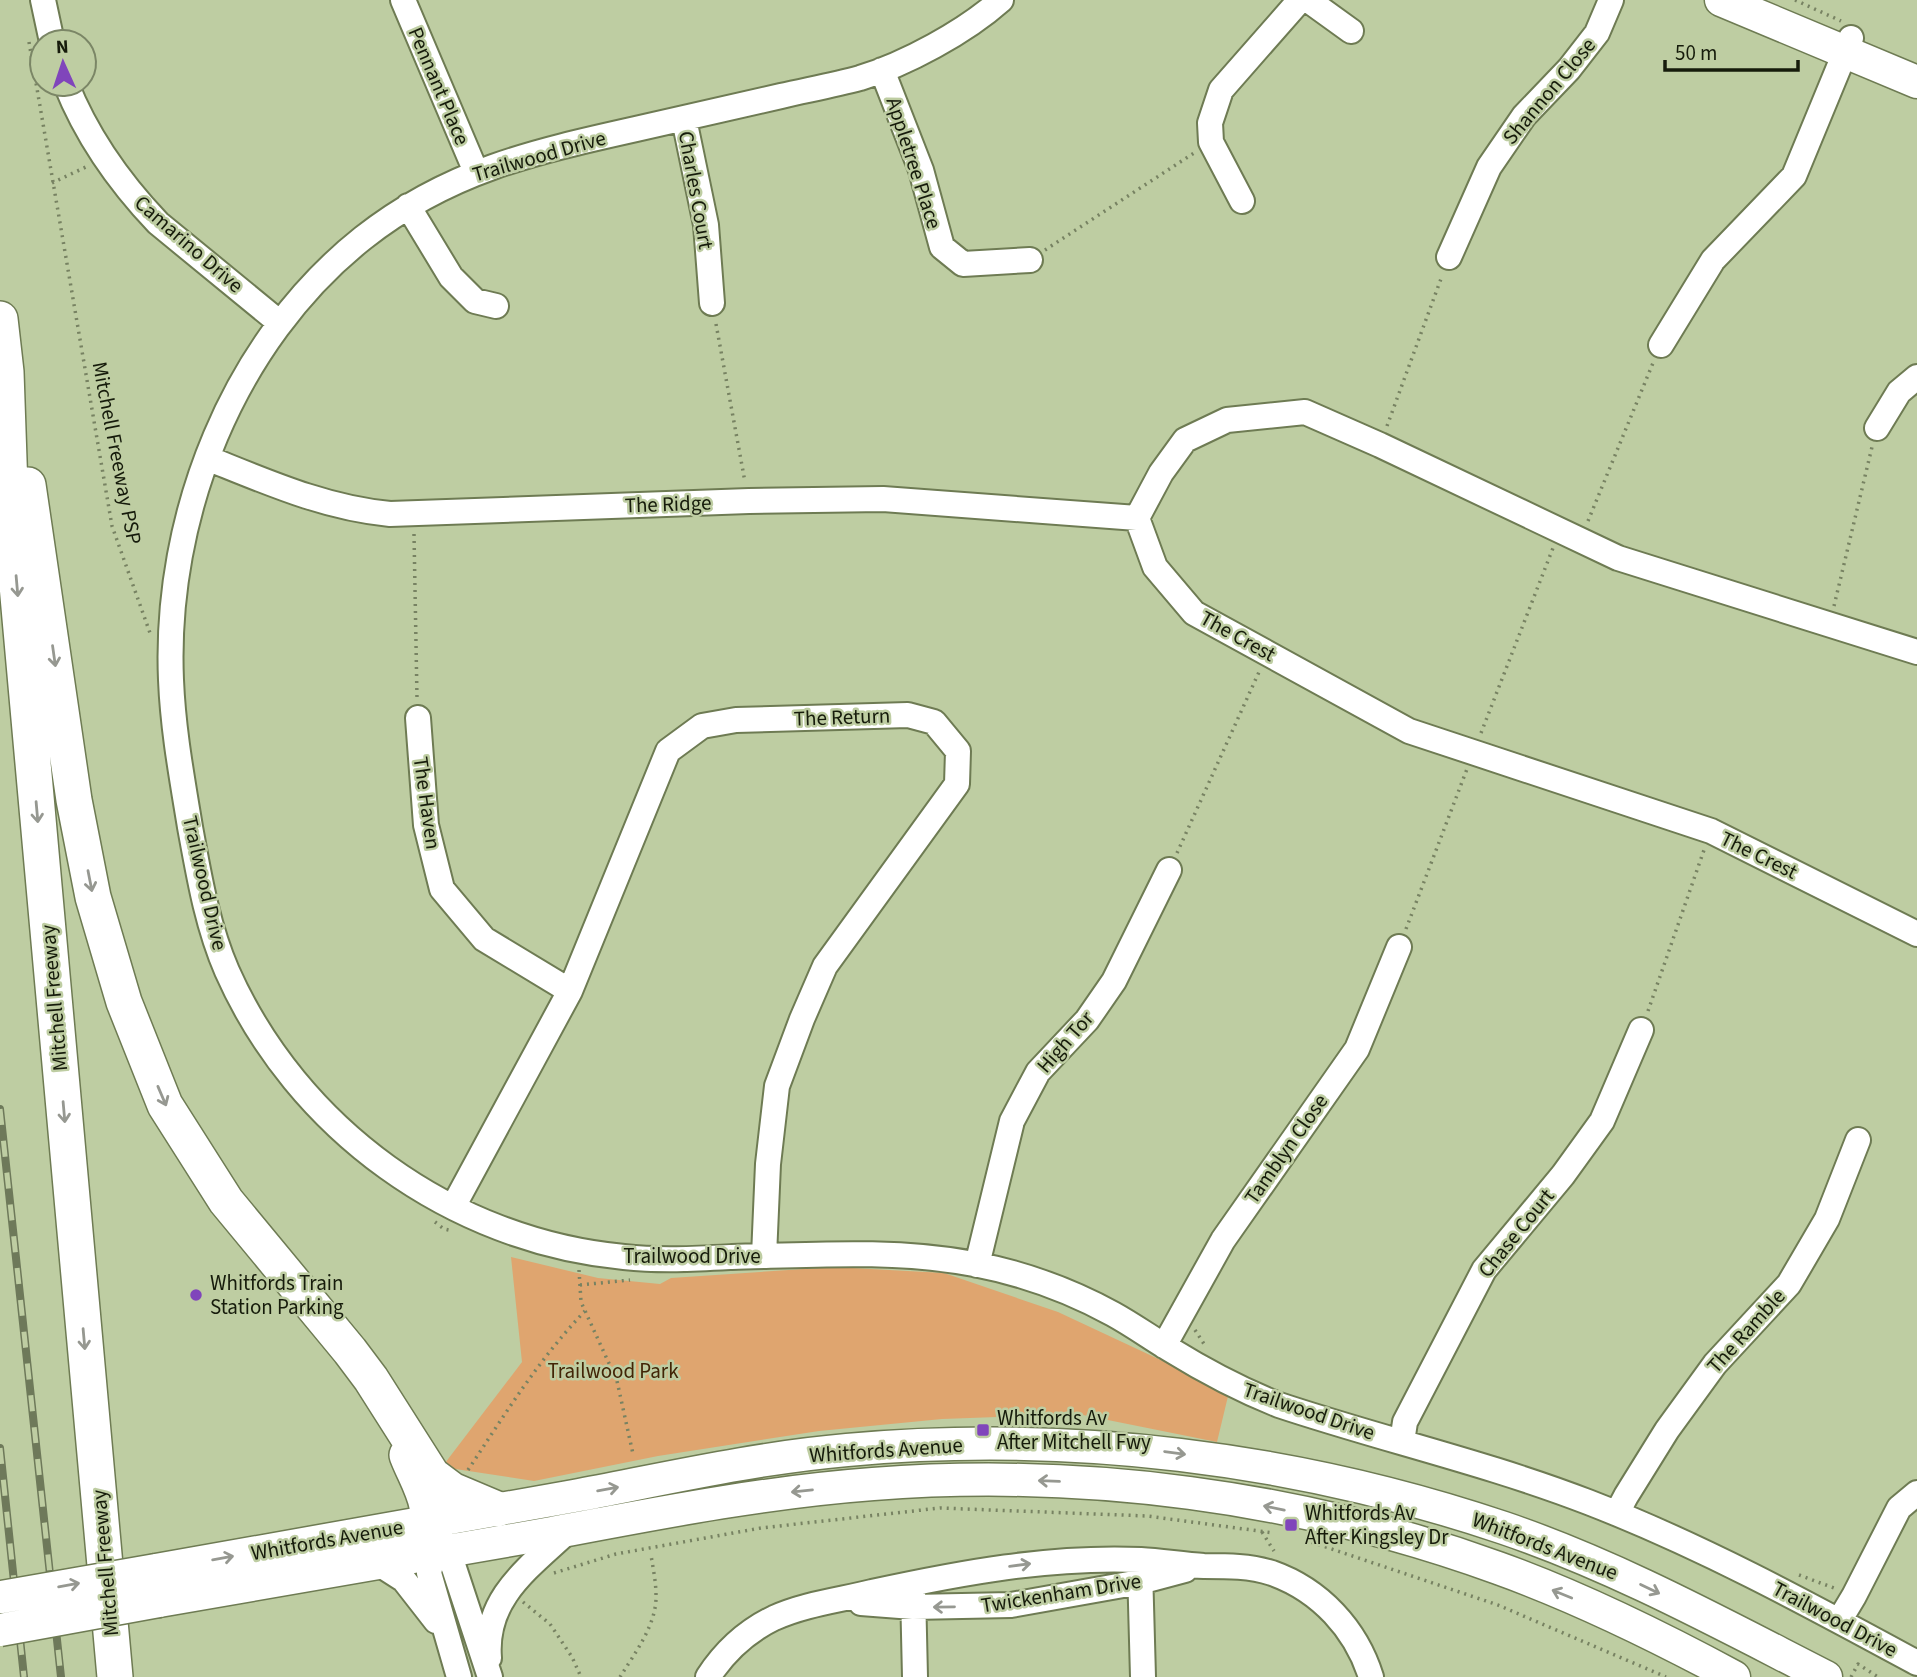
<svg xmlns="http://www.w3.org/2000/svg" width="1917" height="1677" font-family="'Source Sans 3',sans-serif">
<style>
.green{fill:#dfa56f}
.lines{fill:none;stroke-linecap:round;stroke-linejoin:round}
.minor-casing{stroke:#6e7b53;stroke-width:28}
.major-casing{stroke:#6e7b53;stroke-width:35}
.highway-casing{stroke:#6e7b53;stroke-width:38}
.path{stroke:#778262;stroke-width:3.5;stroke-dasharray:2 5;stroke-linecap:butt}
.minor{stroke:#fff;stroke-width:24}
.major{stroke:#fff;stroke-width:32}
.highway{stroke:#fff;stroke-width:35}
.rail-casing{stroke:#6e795a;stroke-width:8}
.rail{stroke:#becda2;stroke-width:5;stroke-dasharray:16;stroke-linecap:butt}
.major-bridge-casing{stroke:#6e7b53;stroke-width:35;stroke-linecap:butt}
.major-bridge{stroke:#fff;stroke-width:32}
.oneway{stroke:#969891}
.poi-dot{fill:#8045bb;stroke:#becda2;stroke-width:2.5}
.labels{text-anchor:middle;stroke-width:5;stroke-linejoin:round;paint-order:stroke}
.street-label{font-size:21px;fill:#161b0b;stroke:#becda2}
.poi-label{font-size:21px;fill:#161b0b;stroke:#becda2;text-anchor:start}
.park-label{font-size:21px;fill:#422506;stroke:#becda2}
</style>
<rect width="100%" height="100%" fill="#becda2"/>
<path class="green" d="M511,1257L598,1278L660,1284L671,1278L834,1267L944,1273L1058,1312L1229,1392L1217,1442L1078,1414L942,1419L819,1431L658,1456L534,1481L442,1467L522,1362Z"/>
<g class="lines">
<defs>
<path id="minor" d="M43,0L52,42
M403,0L476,172
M1001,0C965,32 906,64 860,78C834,85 807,90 781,96C733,107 685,118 636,129C533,152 448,171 363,238C233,341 164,516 171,680C173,730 182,778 190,827C199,876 207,925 227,971C297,1129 452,1241 624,1257C660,1261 695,1259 732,1257C812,1255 894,1249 974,1264C1021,1273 1071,1291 1113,1314C1133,1325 1151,1338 1171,1350C1205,1371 1241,1390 1279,1405C1381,1439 1487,1463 1588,1502C1702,1546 1810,1605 1917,1663
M1308,0L1351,31
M882,70L921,170L942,247L963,264L1030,260
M66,84C87,137 119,182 158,223L280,323
M684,119L706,225L712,303
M1242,201L1211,142L1210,123L1221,90L1300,0
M408,206L451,277L475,301L496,306
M1449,257L1489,167L1524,116L1569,69L1597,33L1611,0
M1661,345L1713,260L1794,176L1851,38
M1877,428L1899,392L1917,377
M207,458C267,482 325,508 390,514L749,501L883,499L1137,518
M1917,652L1618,558L1380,445L1305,412L1227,420L1185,440L1161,473L1137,518L1155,567L1194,613L1409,731L1711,831L1917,934
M418,718L426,825L442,889L484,939L570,991
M453,1207L570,991L668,751L702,726L736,720L908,715L934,722L958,751L957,784L825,966L802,1019L777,1086L768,1164L764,1256
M977,1265L1012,1121L1038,1072L1087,1020L1114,981L1169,870
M1164,1346L1223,1240L1357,1049L1399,947
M1402,1442L1405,1422L1484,1270L1563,1175L1602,1121L1641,1030
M1617,1513L1626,1496L1667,1430L1715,1364L1789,1284L1827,1219L1858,1140
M440,1536L454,1568L490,1677
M441,1541L433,1554L429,1573L459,1677
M379,1564L404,1580L436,1621
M1140,1568L1143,1677
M913,1591L915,1677
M861,1603L913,1607L1011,1605L1140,1582L1185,1570
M1839,1621L1854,1596L1899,1508L1917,1493
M489,1658C484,1597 530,1567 570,1529
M708,1677C725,1651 747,1631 774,1618C805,1604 840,1600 872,1592C960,1573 1050,1556 1141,1560C1162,1561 1183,1565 1204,1566C1228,1566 1250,1566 1272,1573C1320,1590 1356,1629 1371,1677"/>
<path id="major" d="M1721,0L1917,82
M156,1570C295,1546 434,1521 574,1496C664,1479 755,1458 847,1450C1069,1430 1293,1457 1504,1528C1616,1566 1722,1624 1826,1677
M159,1601C290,1579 421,1556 552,1533C658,1513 765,1492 873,1484C1083,1468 1300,1496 1498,1568C1579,1597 1658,1636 1734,1677"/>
<path id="highway" d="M0,319L6,372L11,518L115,1677
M28,485L74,800L93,897L124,1002L165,1105L226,1201L350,1351L371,1379L432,1475L452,1490L497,1509
M391,1562C411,1552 432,1532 427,1506C424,1489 413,1471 407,1455"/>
</defs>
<use href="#minor" class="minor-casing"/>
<use href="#major" class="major-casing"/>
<use href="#highway" class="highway-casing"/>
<path class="path" d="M1795,0L1841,21
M29,42L112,526L150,633
M52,183L88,166
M1045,250L1194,153
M716,324L745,482
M1387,426L1442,276
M1588,521L1653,363
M414,534L417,698
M1834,606L1872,447
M1481,733L1553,548
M1177,853L1259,672
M1406,929L1467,769
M1648,1011L1704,850
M435,1222L444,1229L453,1231
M579,1270L581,1302L617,1381L633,1454
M580,1285L630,1280
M1195,1330L1206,1347
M468,1470C505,1414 539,1359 585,1311
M1262,1532L1274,1551
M1305,1540L1498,1605L1666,1677
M554,1573L616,1554L761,1528L940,1508L1147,1516L1274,1533
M1799,1575L1834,1588
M523,1602L550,1624L572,1657L581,1677
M620,1677C635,1653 657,1624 656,1595C656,1582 653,1568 651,1555
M1851,1677L1858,1664L1878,1677"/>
<use href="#minor" class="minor"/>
<use href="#major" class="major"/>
<use href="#highway" class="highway"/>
<defs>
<path id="rail" d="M0,1109L61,1677
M0,1448L24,1677"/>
</defs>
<use href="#rail" class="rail-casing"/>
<use href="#rail" class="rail"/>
<defs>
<path id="major-bridge" d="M2,1597L156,1570
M0,1630L159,1601"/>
</defs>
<use href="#major-bridge" class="major-bridge-casing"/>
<use href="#major-bridge" class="major-bridge"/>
</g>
<defs><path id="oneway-shaft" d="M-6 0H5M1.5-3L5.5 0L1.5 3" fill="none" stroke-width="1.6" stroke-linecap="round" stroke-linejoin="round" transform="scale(1.75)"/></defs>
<g class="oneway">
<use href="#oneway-shaft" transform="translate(17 586) rotate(85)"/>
<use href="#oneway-shaft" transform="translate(54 656) rotate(82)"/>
<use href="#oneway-shaft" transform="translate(37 812) rotate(85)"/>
<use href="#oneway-shaft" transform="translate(90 881) rotate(79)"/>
<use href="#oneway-shaft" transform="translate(162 1096) rotate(67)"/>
<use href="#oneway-shaft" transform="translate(64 1112) rotate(85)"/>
<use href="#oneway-shaft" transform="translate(84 1339) rotate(85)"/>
<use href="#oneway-shaft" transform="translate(1175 1453) rotate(8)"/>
<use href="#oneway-shaft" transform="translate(1049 1481) rotate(-178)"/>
<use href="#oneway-shaft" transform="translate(608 1489) rotate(-10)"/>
<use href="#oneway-shaft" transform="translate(802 1491) rotate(174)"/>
<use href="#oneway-shaft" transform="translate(1274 1508) rotate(-168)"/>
<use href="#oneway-shaft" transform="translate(223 1558) rotate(-10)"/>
<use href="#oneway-shaft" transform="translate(1020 1565) rotate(-7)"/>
<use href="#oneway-shaft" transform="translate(69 1585) rotate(-10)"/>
<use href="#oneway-shaft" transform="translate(1650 1589) rotate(26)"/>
<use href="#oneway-shaft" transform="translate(1562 1594) rotate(-158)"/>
<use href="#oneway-shaft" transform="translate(944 1607) rotate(179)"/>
</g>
<g class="poi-dot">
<circle cx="196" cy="1295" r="7"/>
<rect x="976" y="1423" width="14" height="14" rx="3.5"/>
<rect x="1284" y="1518" width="14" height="14" rx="3.5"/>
</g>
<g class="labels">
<g class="street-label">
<text transform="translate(439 86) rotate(67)" y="7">Pennant Place</text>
<text transform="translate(1549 91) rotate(-50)" y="7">Shannon Close</text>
<text transform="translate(539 156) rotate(-16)" y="7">Trailwood Drive</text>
<text transform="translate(914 163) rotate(72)" y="7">Appletree Place</text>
<text transform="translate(696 190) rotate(80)" y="7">Charles Court</text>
<text transform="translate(189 244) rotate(41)" y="7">Camarino Drive</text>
<text transform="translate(117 453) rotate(79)" y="7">Mitchell Freeway PSP</text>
<text transform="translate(668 504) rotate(-2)" y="7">The Ridge</text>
<text transform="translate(1238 636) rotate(29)" y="7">The Crest</text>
<text transform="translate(842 717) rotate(-2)" y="7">The Return</text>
<text transform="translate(427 803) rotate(82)" y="7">The Haven</text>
<text transform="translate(1759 855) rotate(26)" y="7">The Crest</text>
<text transform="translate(205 883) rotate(77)" y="7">Trailwood Drive</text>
<text transform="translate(54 998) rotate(-95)" y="7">Mitchell Freeway</text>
<text transform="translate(1065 1042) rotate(-49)" y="7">High Tor</text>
<text transform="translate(1286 1149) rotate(-55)" y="7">Tamblyn Close</text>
<text transform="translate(1516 1233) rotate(-51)" y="7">Chase Court</text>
<text x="692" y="1263">Trailwood Drive</text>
<text transform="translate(1746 1331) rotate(-48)" y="7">The Ramble</text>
<text transform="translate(1309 1411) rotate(19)" y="7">Trailwood Drive</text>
<text transform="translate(886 1450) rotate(-4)" y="7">Whitfords Avenue</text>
<text transform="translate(327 1540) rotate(-10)" y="7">Whitfords Avenue</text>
<text transform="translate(1545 1546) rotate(21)" y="7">Whitfords Avenue</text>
<text transform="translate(105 1563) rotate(-95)" y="7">Mitchell Freeway</text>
<text transform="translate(1061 1593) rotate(-9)" y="7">Twickenham Drive</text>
<text transform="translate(1835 1619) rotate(28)" y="7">Trailwood Drive</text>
</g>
<g class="poi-label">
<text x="210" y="1290">Whitfords Train<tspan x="210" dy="24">Station Parking</tspan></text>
<text x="997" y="1425">Whitfords Av<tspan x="997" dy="24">After Mitchell Fwy</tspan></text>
<text x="1305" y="1520">Whitfords Av<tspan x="1305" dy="24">After Kingsley Dr</tspan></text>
</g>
<g class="park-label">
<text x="613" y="1378">Trailwood Park</text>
</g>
</g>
<g transform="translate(63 63) rotate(357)"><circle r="33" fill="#becda2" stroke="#7b8666" stroke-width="2"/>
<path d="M0-5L12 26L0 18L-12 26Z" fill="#8045bb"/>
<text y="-10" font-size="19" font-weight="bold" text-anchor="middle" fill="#161b0b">N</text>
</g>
<path d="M1665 60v10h133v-10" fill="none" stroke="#161b0b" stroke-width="3.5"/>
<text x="1675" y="60" font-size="21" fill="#161b0b" stroke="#becda2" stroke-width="5" paint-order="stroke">50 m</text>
</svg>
